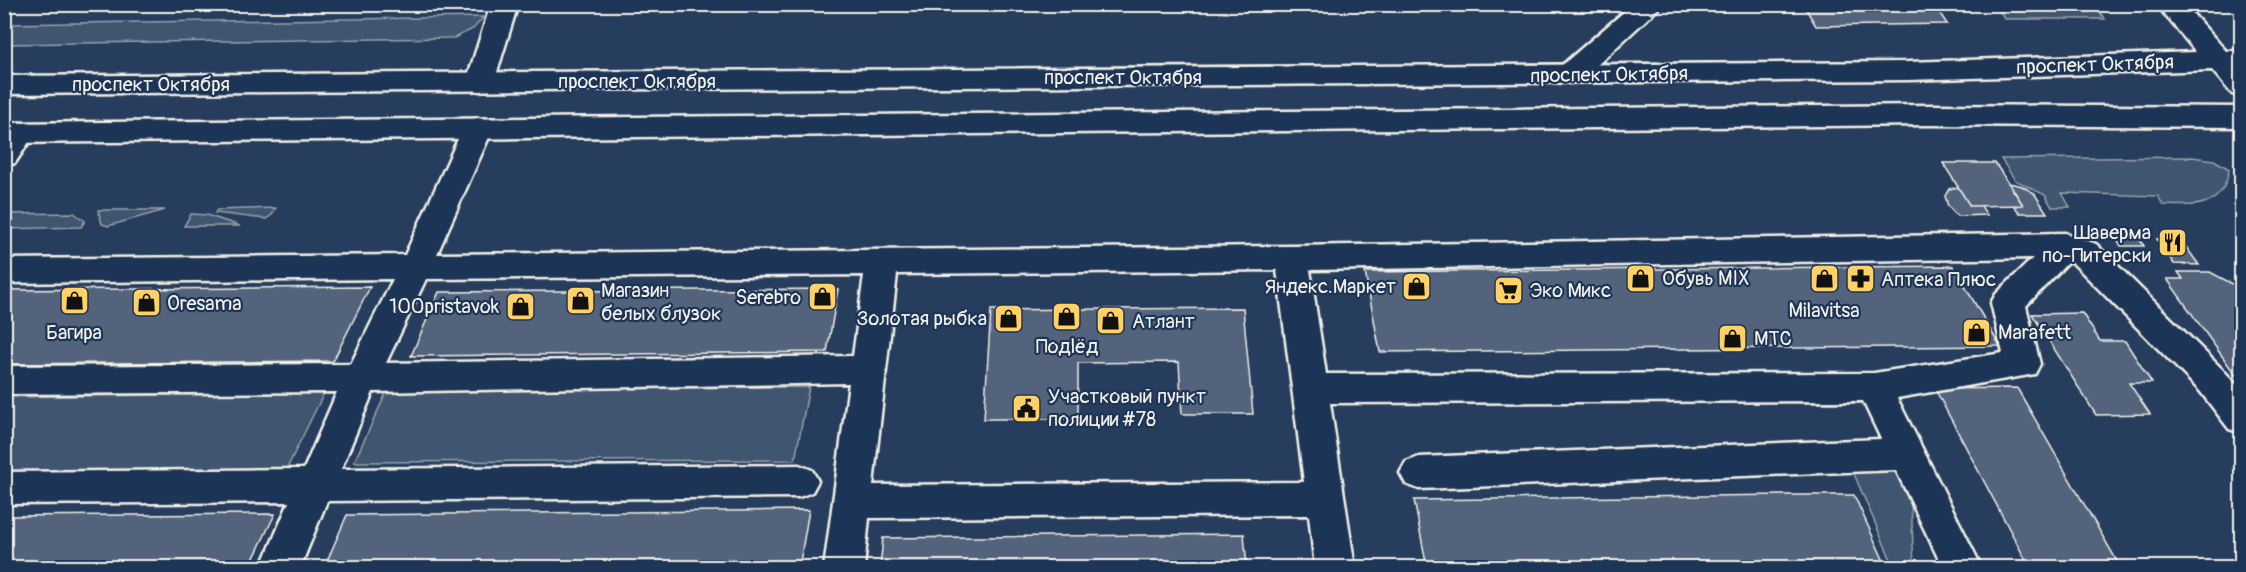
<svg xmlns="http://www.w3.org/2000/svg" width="2246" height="572" font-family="Pangolin,sans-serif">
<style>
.green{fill:#40546f;stroke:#9aa2ac;stroke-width:1.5}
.building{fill:#52647b;stroke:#f4f1e8;stroke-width:1.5}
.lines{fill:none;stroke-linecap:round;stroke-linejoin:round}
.minor-casing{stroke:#f4f1e8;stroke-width:5}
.major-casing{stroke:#f4f1e8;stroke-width:5}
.minor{fill:#1d3557;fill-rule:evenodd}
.major{fill:#1d3557;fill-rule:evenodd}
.labels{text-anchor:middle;stroke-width:4.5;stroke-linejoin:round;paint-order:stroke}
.street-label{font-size:20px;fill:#f4f1e8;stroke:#1d3557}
.poi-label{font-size:20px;fill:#f4f1e8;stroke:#1d3557;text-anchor:start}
</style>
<rect width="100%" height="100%" fill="#263d5d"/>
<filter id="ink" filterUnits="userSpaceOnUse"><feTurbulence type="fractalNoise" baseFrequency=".0167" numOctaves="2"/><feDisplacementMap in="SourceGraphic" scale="12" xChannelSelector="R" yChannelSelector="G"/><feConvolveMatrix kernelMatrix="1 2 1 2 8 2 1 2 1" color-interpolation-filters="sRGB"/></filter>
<g filter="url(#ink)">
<path class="green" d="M5,4L1017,5L5,6Z
M1995,5H2093L2105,19H2005Z
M484,17L473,29L454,38L5,44V24Z
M2192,157L2214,160L2229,169C2224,209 2195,206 2163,205L2158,196L2062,193L2070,207H2052L2045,195L2015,180L2001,159Z
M276,208L272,215L266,219L215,213L217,210Z
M98,210H165L108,226L102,224Z
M74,213L85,221L81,227L5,229V214Z
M191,214L207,215L240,226H184Z
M809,387L795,460L354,462L388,389Z
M324,393L287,468L5,472L4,397Z
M1851,467H1894L1911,503L1914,567H1894Z"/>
<path class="building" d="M1803,4H1934L1947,24L1816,26Z
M1943,163H1995L2023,205L1970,206Z
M2009,183L2022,186L2034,193L2047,213H2020L2014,206L2023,205Z
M1958,187L1970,206H1981L1987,215L1957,216L1948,206L1945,196L1949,189Z
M2112,230L2134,231L2144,246H2121Z
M2157,239L2181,240L2199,265L2174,264Z
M1953,266L2000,346L1380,352L1365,272Z
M2178,272H2210L2242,289V377H2237L2167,279H2183Z
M370,287L333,361L4,364V290Z
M838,289L827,352L411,356L439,292Z
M1243,308L1253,414H1182L1179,362L1078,363V419H984L991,310Z
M2082,313L2100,341H2125L2152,383H2129L2150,414L2096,415L2032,314Z
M2017,388L2121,568H2030L1935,389Z
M1783,495H1854L1887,568H1427L1414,500Z
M809,510L799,568H324L347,515Z
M275,514L249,568H4V516Z
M1244,534L1247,568H880L883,538Z"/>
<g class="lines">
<defs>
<path id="minor" d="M491,4H518L494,82L490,89L480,91L470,89L466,82Z
M1633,4H1663L1580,81L1570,83L1560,81L1556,74L1560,67Z
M478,118L488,121L493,128L437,254L1292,246L2065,233L2096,244L2224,371L2242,391V433L2229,429L2200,391L2070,260L2026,306L2040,364L2035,374L1897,398L1982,568H1943L1896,470L1419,489L1406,484L1400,473L1406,462L1419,457L1881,439L1863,401L1330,403L1355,568H1315L1309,515L869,518L864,568H824L849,383L373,392L341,469L799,465L812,470L818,481L812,492L799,497L327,501L300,568H261L289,502L4,504V472L304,469L337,392L4,394V366L351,364L393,279L4,283V259L405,255L463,128L468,121ZM2033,258L1996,294L1991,303L2003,353L1874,373L1326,374L1310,270ZM1277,270L1304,482L873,485L897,274ZM864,275L853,356L386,363L426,279Z
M20,123L30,126L35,133L15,163L4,166C4,147 0,129 20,123Z"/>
<path id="major" d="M2156,4H2184L2226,51H2242V96L2232,94L2212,70L1908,80L4,94V76L1908,62L2196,52Z
M1929,105L2242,107V127L1929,125L4,143V123Z"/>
</defs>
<use href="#minor" class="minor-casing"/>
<use href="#major" class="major-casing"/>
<use href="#minor" class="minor"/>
<use href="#major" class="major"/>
</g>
</g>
<defs>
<symbol id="restaurant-square" viewBox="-11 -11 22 22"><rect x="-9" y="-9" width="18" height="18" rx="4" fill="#ffd166" stroke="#1d3557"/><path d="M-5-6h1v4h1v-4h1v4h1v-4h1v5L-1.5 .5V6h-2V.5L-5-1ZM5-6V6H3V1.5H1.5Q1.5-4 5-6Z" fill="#111"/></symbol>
<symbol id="shop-square" viewBox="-11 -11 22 22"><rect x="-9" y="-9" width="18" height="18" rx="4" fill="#ffd166" stroke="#1d3557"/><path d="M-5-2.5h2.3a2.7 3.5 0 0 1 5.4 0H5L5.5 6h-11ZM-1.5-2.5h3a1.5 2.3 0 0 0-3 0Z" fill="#111"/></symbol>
<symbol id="pharmacy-square" viewBox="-11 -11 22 22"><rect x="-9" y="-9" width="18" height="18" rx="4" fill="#ffd166" stroke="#1d3557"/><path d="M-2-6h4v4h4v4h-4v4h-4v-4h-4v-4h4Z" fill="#111"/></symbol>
<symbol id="supermarket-square" viewBox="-11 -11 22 22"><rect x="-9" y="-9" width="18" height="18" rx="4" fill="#ffd166" stroke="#1d3557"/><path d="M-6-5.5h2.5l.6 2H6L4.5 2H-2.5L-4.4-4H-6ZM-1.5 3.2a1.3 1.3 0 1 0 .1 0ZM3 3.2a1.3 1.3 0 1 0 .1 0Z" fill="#111"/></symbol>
<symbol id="civic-square" viewBox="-11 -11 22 22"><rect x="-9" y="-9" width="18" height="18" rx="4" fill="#ffd166" stroke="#1d3557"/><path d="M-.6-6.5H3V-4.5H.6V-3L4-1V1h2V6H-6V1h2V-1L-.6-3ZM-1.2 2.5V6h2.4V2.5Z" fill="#111"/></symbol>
</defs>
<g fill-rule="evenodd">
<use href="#restaurant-square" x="2156" y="226" width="33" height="33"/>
<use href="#shop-square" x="1624" y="262" width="33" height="33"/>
<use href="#shop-square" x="1808" y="262" width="33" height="33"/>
<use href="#pharmacy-square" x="1844" y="262" width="33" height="33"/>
<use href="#shop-square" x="1400" y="270" width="33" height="33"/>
<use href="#supermarket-square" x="1492" y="274" width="33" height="33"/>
<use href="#shop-square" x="806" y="280" width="33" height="33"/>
<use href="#shop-square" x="58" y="284" width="33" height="33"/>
<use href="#shop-square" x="564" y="284" width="33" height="33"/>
<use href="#shop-square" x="130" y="286" width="33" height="33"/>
<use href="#shop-square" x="504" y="290" width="33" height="33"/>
<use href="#shop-square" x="1050" y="300" width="33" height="33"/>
<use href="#shop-square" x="992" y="302" width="33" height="33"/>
<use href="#shop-square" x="1094" y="304" width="33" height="33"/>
<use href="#shop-square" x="1960" y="316" width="33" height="33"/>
<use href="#shop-square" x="1716" y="322" width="33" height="33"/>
<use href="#civic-square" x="1010" y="392" width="33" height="33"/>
</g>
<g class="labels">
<g class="street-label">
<text transform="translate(2095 64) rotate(-2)" y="7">проспект Октября</text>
<text transform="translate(1609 74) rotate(-1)" y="7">проспект Октября</text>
<text x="1123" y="84">проспект Октября</text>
<text x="637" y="88">проспект Октября</text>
<text x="151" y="91">проспект Октября</text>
</g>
<g class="poi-label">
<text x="2151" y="239" text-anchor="end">Шаверма<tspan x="2151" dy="23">по-Питерски</tspan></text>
<text x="1662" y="285">Обувь MIX</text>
<text x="1881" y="286">Аптека Плюс</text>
<text x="1396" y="293" text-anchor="end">Яндекс.Маркет</text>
<text x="601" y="297">Магазин<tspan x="601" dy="23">белых блузок</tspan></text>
<text x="1530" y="297">Эко Микс</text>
<text x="801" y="304" text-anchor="end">Serebro</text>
<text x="167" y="310">Oresama</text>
<text x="499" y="313" text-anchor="end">100pristavok</text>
<text x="1824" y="317" text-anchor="middle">Milavitsa</text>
<text x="987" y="325" text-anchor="end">Золотая рыбка</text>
<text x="1132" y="328">Атлант</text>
<text x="74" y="339" text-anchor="middle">Багира</text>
<text x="1998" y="339">Marafett</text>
<text x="1754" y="345">МТС</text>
<text x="1067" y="353" text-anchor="middle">Подlёд</text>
<text x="1048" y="403">Участковый пункт<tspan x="1048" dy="23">полиции #78</tspan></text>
</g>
</g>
<rect width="2246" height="572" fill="none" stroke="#1d3557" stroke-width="24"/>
<rect x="12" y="12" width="2222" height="548" fill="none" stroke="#f4f1e8" stroke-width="2" filter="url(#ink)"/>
</svg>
